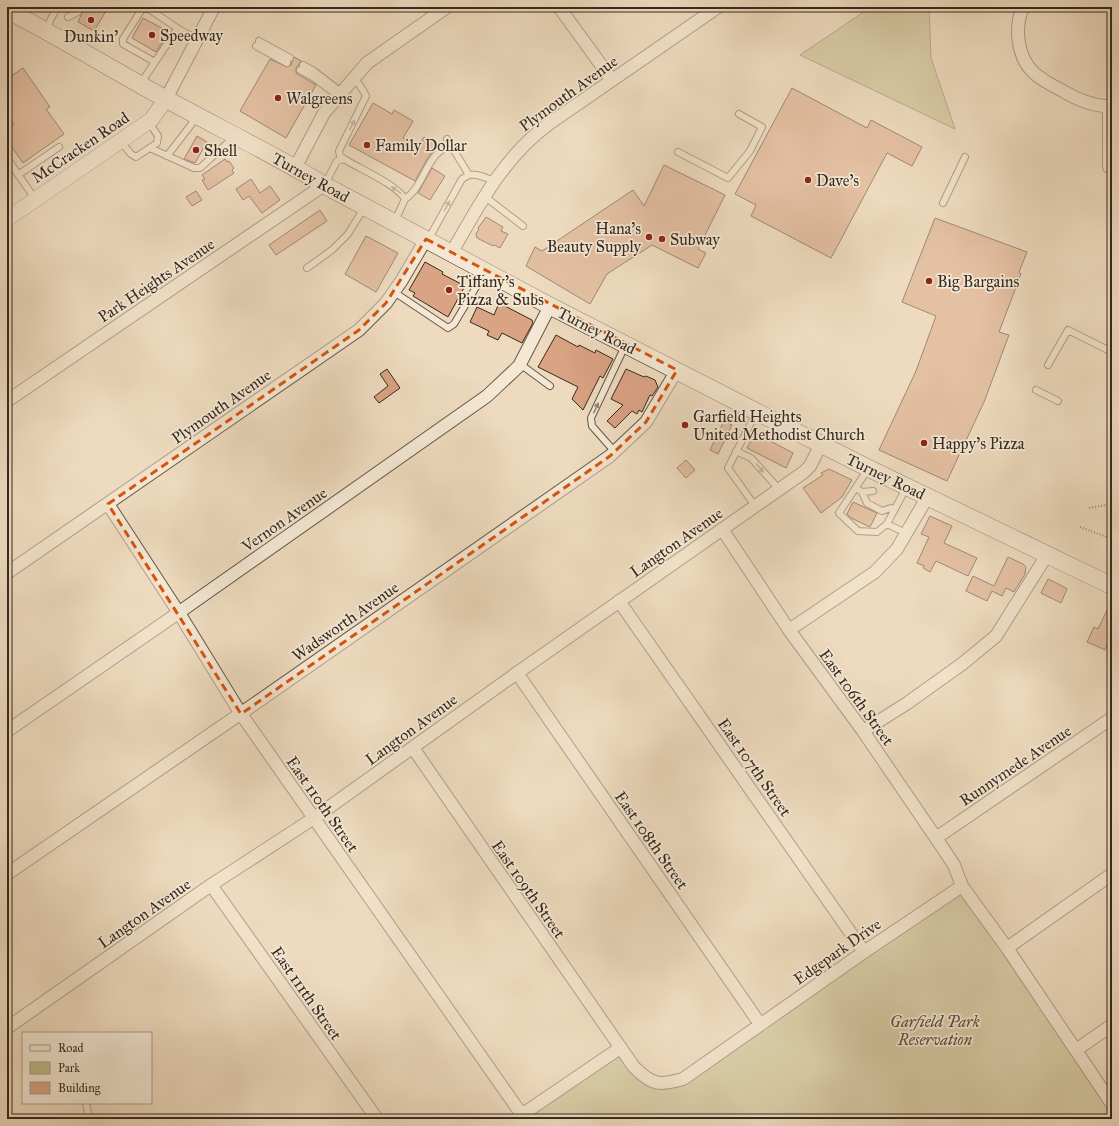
<svg xmlns="http://www.w3.org/2000/svg" width="1119" height="1126" font-family="'IM FELL Great Primer',serif">
<style>
.green{fill:#c0be8d;stroke:#7b7456}
.building{fill:#daa384;stroke:#36291f}
.lines{fill:none;stroke-linecap:round;stroke-linejoin:round}
.service-casing{stroke:#645647;stroke-width:8}
.minor-casing{stroke:#645647;stroke-width:14}
.tertiary-casing{stroke:#645647;stroke-width:16}
.secondary-casing{stroke:#36291f;stroke-width:18}
.path{stroke:#36291f;stroke-width:2;stroke-dasharray:1 2;stroke-linecap:butt}
.service{stroke:#f4e8d5;stroke-width:6}
.minor{stroke:#f4e8d5;stroke-width:12}
.tertiary{stroke:#f4e8d5;stroke-width:15}
.secondary{stroke:#f4e8d5;stroke-width:17}
.oneway{fill:#95887a}
.marked{fill:none;stroke:#d6540e;stroke-width:3;stroke-dasharray:8 5;stroke-linejoin:round}
.poi-dot{fill:#8f2418;stroke:#f4e8d5;stroke-width:1.5}
.labels{text-anchor:middle;stroke-width:3.5;stroke-linejoin:round;paint-order:stroke}
.poi-label{font-size:16px;fill:#36291f;stroke:#f4e8d5;text-anchor:start}
.street-label{font-size:16px;fill:#36291f;stroke:#f4e8d5}
.park-label{font-size:16px;font-style:italic;fill:#584e3a;stroke:#f4e8d5}
</style>
<rect width="100%" height="100%" fill="#eedbbf"/>
<filter id="stains"><feTurbulence type="fractalNoise" baseFrequency=".005" numOctaves="4"/><feColorMatrix values="0 0 0 0 .2 0 0 0 0 .09 0 0 0 0 .02 0 0 0 .5 -.17"/></filter>
<radialGradient id="worn" r=".72"><stop offset=".6" stop-color="#630" stop-opacity="0"/><stop offset="1" stop-color="#630" stop-opacity=".3"/></radialGradient>
<path class="green" d="M871,7H929L931,58L955,129L800,55Z
M962,886L1112,1104V1119H516L620,1048L634,1067L668,1083Z"/>
<path class="building" d="M85,7H99L106,11L94,31L78,22Z
M143,18L169,32L156,52L132,38Z
M294,57L301,61L296,68V73L316,85L286,138L240,111L270,59L287,67L291,65Z
M23,68L50,107L46,109L64,134L23,163L7,140V129L14,124L7,114V79Z
M792,88L867,128L871,120L922,147L912,166L887,153L831,258L751,216L756,205L735,194Z
M373,103L392,114L394,110L413,121L403,138L419,146L424,137L438,144L427,159L415,181L349,145Z
M197,136L207,142L195,163L184,159Z
M225,159L227,162L229,161L234,168L232,170L234,173L208,190L202,180L205,179L202,175Z
M664,165L725,195L698,249L706,253L698,268L652,245L607,274L590,304L526,266L535,247L542,251L633,190L644,206Z
M432,168L445,176L430,200L418,193Z
M251,179L260,193L270,186L280,200L262,213L249,196L243,200L236,189Z
M196,191L202,200L192,206L186,197Z
M320,210L327,221L276,255L269,245Z
M486,217L503,227L501,231L508,234L500,248L494,245L493,246L477,238L476,234L479,229L478,228Z
M935,218L1027,252L1019,272L1021,274L999,332L1009,335L984,402L947,481L879,450L916,371L936,316L902,302Z
M366,236L398,253L376,292L345,274Z
M425,262L443,272L442,274L465,286L448,317L413,296L415,293L409,290Z
M499,303L532,320L533,323L522,343L502,333L498,340L487,335L489,331L470,322L477,307L494,315Z
M556,335L578,347L579,345L595,353L596,350L613,359L603,378L600,376L583,410L572,399L578,387L538,367Z
M387,369L400,388L379,403L374,397L388,386L380,374Z
M626,369L644,377L646,376L655,380L658,387L652,396L650,395L642,412L639,410L637,414L632,411L615,428L607,421L623,405L611,399Z
M724,421L732,425L718,454L710,450Z
M755,433L793,453L786,468L747,448Z
M686,460L695,470L686,478L677,468Z
M829,469L852,480L842,497L821,513L803,488L823,475L821,473Z
M853,502L877,513L870,527L851,518L847,514Z
M930,516L952,526L944,543L977,558L968,576L936,561L930,572L923,568L924,566L917,563L929,537L921,534Z
M1008,557L1023,564L1026,567L1025,574L1014,592L1006,588L1002,596L992,591L987,601L966,591L973,576L994,586Z
M1048,579L1066,588L1067,589L1061,603L1041,593Z
M1112,600V635L1105,650L1087,642L1094,627L1098,629Z"/>
<g class="lines">
<defs>
<path id="service" d="M68,17L78,12L81,7
M46,29L57,7
M259,41L290,58
M256,46L287,63
M155,62L123,44V39L142,9H149L180,30
M303,65L314,71L341,92
M300,70L313,77L338,96
M141,83L175,32L180,30L197,39
M447,139L469,175C478,174 485,177 493,181
M121,142L131,154L136,157L157,143L158,136L149,122
M150,148L194,168H200L234,137
M678,152L728,178L750,151L762,127L739,114
M167,156L197,117
M7,158L35,199
M344,159L340,156L339,151L366,96L364,92L354,77
M18,175L59,147
M325,184L337,161L344,159C360,169 396,184 405,199L395,221
M484,196L523,226
M405,199C420,189 424,169 435,156C439,151 445,148 450,144
M943,203L965,157
M428,240L462,179L469,175
M307,268L332,250L348,234L364,208
M394,292L448,328L454,324L485,272
M520,364L550,386
M1048,365L1068,330L1112,352
M1036,390L1058,401
M736,451L751,458L779,489
M615,452L592,426L591,418L625,346
M868,469L839,513L858,531L877,532L887,524L906,533
M859,490L862,492L873,491
M862,492L867,503L882,511L891,508
M755,506L728,468L756,413
M887,524L906,488
M86,1103L89,1119"/>
<path id="minor" d="M559,7L612,80
M1023,7C1014,28 1017,57 1034,73C1043,81 1053,86 1063,91C1078,100 1094,107 1112,106
M166,99L214,7
M1109,167V107
M295,168L324,113L367,63L447,7
M452,252C479,205 504,156 550,123L718,7
M7,401L324,185
M108,504L179,613L241,714L522,1115
M722,529L789,630L863,731L936,838L954,865L962,886L1007,948L1112,1104
M7,573L359,330L386,303L402,280L426,239
M619,601L864,952
M789,630L875,572L897,549L928,496
M517,673L760,1024
M7,731L171,618L487,396L519,366L550,306
M863,731L906,704L962,664L996,636L1047,555
M413,748L634,1067C652,1085 659,1086 683,1079L864,952L962,886
M936,838L1112,718
M7,874L253,705L610,456L646,422L677,370
M211,885L377,1119
M1007,948L1112,874
M7,1028L211,885L314,818L517,673L804,472L810,466L821,444
M1076,1050L1112,1025
M517,1118L620,1048"/>
<path id="tertiary" d="M7,219L151,120L166,99"/>
<path id="secondary" d="M7,10C61,38 113,70 166,99C219,128 273,154 324,185L550,306L757,412L868,468L1112,586"/>
</defs>
<use href="#service" class="service-casing"/>
<use href="#minor" class="minor-casing"/>
<use href="#tertiary" class="tertiary-casing"/>
<use href="#secondary" class="secondary-casing"/>
<path class="path" d="M1089,508L1112,504
M1080,527L1112,539"/>
<use href="#service" class="service"/>
<use href="#minor" class="minor"/>
<use href="#tertiary" class="tertiary"/>
<use href="#secondary" class="secondary"/>
</g>
<defs><path id="oneway-solid" d="M-6-.8H1V-3.2L6.5 0L1 3.2V.8H-6Z"/></defs>
<g class="oneway">
<use href="#oneway-solid" transform="translate(352 125) rotate(-64)"/>
<use href="#oneway-solid" transform="translate(396 190) rotate(-146)"/>
<use href="#oneway-solid" transform="translate(447 206) rotate(-61)"/>
<use href="#oneway-solid" transform="translate(596 408) rotate(-65)"/>
<use href="#oneway-solid" transform="translate(760 468) rotate(50)"/>
</g>
<path d="M0 0H1119V1126H0ZM426,239L677,370L646,422L610,456L241,714L108,504L359,330L386,303Z" fill="#eedbbf" fill-opacity=".55" fill-rule="evenodd"/>
<path class="marked" d="M426,239L677,370L646,422L610,456L241,714L108,504L359,330L386,303Z"/>
<g class="poi-dot">
<circle cx="91" cy="20" r="4"/>
<circle cx="152" cy="35" r="4"/>
<circle cx="278" cy="98" r="4"/>
<circle cx="367" cy="145" r="4"/>
<circle cx="196" cy="150" r="4"/>
<circle cx="808" cy="180" r="4"/>
<circle cx="649" cy="237" r="4"/>
<circle cx="662" cy="239" r="4"/>
<circle cx="929" cy="281" r="4"/>
<circle cx="449" cy="290" r="4"/>
<circle cx="685" cy="425" r="4"/>
<circle cx="924" cy="443" r="4"/>
</g>
<g class="labels">
<g class="poi-label">
<text x="160" y="41">Speedway</text>
<text x="91" y="42" text-anchor="middle">Dunkin'</text>
<text x="286" y="104">Walgreens</text>
<text x="375" y="151">Family Dollar</text>
<text x="204" y="156">Shell</text>
<text x="816" y="186">Dave's</text>
<text x="641" y="234" text-anchor="end">Hana's<tspan x="641" dy="18">Beauty Supply</tspan></text>
<text x="670" y="245">Subway</text>
<text x="457" y="287">Tiffany’s<tspan x="457" dy="18">Pizza &amp; Subs</tspan></text>
<text x="937" y="287">Big Bargains</text>
<text x="693" y="422">Garfield Heights<tspan x="693" dy="18">United Methodist Church</tspan></text>
<text x="932" y="449">Happy's Pizza</text>
</g>
<g class="street-label">
<text transform="translate(568 93) rotate(-36)" y="6">Plymouth Avenue</text>
<text transform="translate(80 147) rotate(-34)" y="6">McCracken Road</text>
<text transform="translate(311 177) rotate(29)" y="6">Turney Road</text>
<text transform="translate(156 280) rotate(-34)" y="6">Park Heights Avenue</text>
<text transform="translate(597 330) rotate(27)" y="6">Turney Road</text>
<text transform="translate(221 406) rotate(-35)" y="6">Plymouth Avenue</text>
<text transform="translate(886 476) rotate(26)" y="6">Turney Road</text>
<text transform="translate(284 519) rotate(-35)" y="6">Vernon Avenue</text>
<text transform="translate(676 542) rotate(-35)" y="6">Langton Avenue</text>
<text transform="translate(345 621) rotate(-35)" y="6">Wadsworth Avenue</text>
<text transform="translate(857 697) rotate(54)" y="6">East 106th Street</text>
<text transform="translate(411 729) rotate(-36)" y="6">Langton Avenue</text>
<text transform="translate(1015 765) rotate(-34)" y="6">Runnymede Avenue</text>
<text transform="translate(755 767) rotate(55)" y="6">East 107th Street</text>
<text transform="translate(323 804) rotate(55)" y="6">East 110th Street</text>
<text transform="translate(652 840) rotate(55)" y="6">East 108th Street</text>
<text transform="translate(529 889) rotate(55)" y="6">East 109th Street</text>
<text transform="translate(144 913) rotate(-35)" y="6">Langton Avenue</text>
<text transform="translate(837 951) rotate(-35)" y="6">Edgepark Drive</text>
<text transform="translate(307 993) rotate(55)" y="6">East 111th Street</text>
</g>
<g class="park-label">
<text x="935" y="1027">Garfield Park<tspan x="935" dy="18">Reservation</tspan></text>
</g>
</g>
<rect width="1119" height="1126" fill="none" stroke="#eedbbf" stroke-width="24"/>
<rect x="8" y="8" width="1103" height="1110" fill="none" stroke="#36291f" stroke-width="2"/>
<rect x="12" y="12" width="1095" height="1102" fill="none" stroke="#36291f"/>
<rect x="22" y="1032" width="130" height="72" fill="#f4e8d5" stroke="#a89c8c"/>
<rect x="30" y="1045" width="20" height="6" fill="#f4e8d5" stroke="#a89c8c"/>
<text x="58" y="1052" font-size="12" fill="#36291f">Road</text>
<rect x="30" y="1062" width="20" height="12" fill="#c0be8d" stroke="#a89c8c"/>
<text x="58" y="1072" font-size="12" fill="#36291f">Park</text>
<rect x="30" y="1082" width="20" height="12" fill="#daa384" stroke="#a89c8c"/>
<text x="58" y="1092" font-size="12" fill="#36291f">Building</text>
<rect width="100%" height="100%" filter="url(#stains)"/>
<rect width="100%" height="100%" fill="url(#worn)"/>
</svg>
